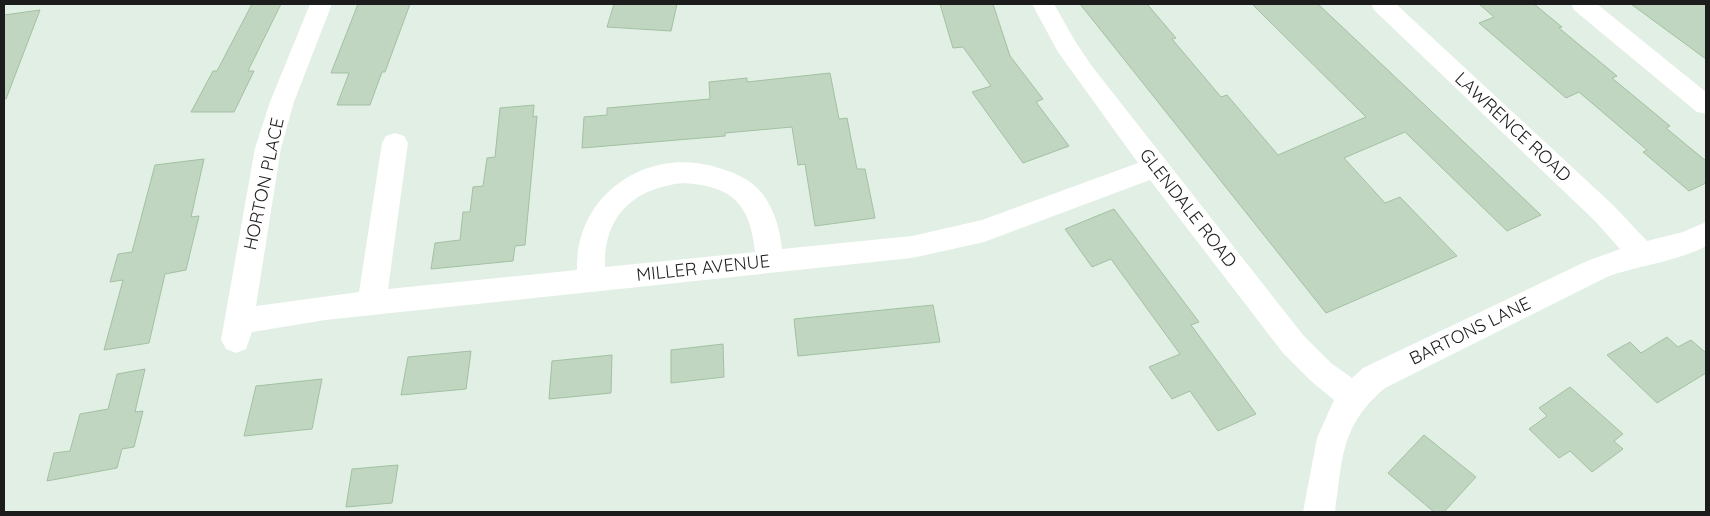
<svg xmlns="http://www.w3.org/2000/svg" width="1710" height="516" font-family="Quicksand,sans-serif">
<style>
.building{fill:#c1d6c1;stroke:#a2c1a2}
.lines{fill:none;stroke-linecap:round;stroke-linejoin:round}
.minor{fill:#fff;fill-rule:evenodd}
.labels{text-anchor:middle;stroke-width:4;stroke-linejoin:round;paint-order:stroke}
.street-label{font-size:18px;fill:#1c1c1c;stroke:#fff}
</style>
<rect width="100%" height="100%" fill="#e1efe4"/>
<path class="building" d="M252,4H281L248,71H254L234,112H191L213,71H217Z
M358,4H410L385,72H382L370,105H337L349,73H331Z
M614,4H677L671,31L607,27Z
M940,4H993L1010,56L1043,99L1036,102L1069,146L1023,163L972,92L991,86L963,47L953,48Z
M1080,4H1147L1176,38L1172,39L1221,97L1227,95L1278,155L1366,117L1252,4H1318L1541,215L1507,231L1405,132L1344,158L1385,203L1400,197L1457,256L1326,313Z
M1479,4H1534L1562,27L1559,28L1617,76L1612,78L1670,126L1666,128L1706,161V183L1689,191L1643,152L1647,150L1579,92L1566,98L1479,23L1494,17Z
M1631,4H1706V59L1665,29Z
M40,10L6,99H4V15Z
M830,73L839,119L847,118L857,169H865L875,218L815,226L805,164L798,165L792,127L725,133V136L582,148L584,117L607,115V108L710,99L709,82L747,78V82Z
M534,105L533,117L537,116L525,245L515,246L513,261L431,269L435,243L460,240L463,212H470L473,187L483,186L487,158L495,157L500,108Z
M204,159L191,217L199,216L186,270L165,274L149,343L104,350L123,280L110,282L118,254L132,252L155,165Z
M1114,209L1199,322L1191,325L1256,414L1218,431L1190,391L1172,399L1149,367L1180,354L1111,259L1092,267L1065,229Z
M933,305L940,342L798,356L794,319Z
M1667,337L1678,347L1691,340L1706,353V373L1657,403L1607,355L1630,342L1641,353Z
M723,344L724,377L671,383V350Z
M471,351L466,389L401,395L408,357Z
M612,355L611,393L549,399L552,361Z
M145,369L135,412L143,411L134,447L122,449L117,468L47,481L54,453L70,451L80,414L108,409L117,374Z
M322,379L312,429L244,436L256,386Z
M1570,387L1623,434L1614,441L1623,449L1592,472L1570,451L1559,458L1529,429L1547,416L1539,408Z
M1424,435L1476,477L1444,512H1434L1388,473Z
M398,465L392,503L346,507L352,469Z"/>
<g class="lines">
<path class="minor" d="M310,4H332L294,102L281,148L256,306L359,292L382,143L386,136L395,133L404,136L408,143L388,289L577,270C575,194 648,145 719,168C735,173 750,179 761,192C774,208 780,229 782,249L912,236L982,220L1138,163L1058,52L1032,4H1054L1075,41L1091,65L1303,335L1331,363L1352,378L1363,368L1587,261L1620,249L1595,221L1374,10L1371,4H1396L1613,205L1647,241L1683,232L1706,222V246C1677,262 1638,265 1607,277L1385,388C1340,426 1343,458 1335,512H1303L1317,438L1334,400L1311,381L1283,353L1150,180L984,242L912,258L325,320L252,332L246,349L236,353L226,349L221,340L255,148L270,102ZM683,183C732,186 750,203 755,252L605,267C603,216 634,188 683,183Z
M1571,4H1597L1706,92V114L1697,112L1574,10Z"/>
</g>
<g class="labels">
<g class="street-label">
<text transform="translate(1513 127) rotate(43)" y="6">LAWRENCE ROAD</text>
<text transform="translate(264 184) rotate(-78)" y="6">HORTON PLACE</text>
<text transform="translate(1188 208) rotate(52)" y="6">GLENDALE ROAD</text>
<text transform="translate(703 268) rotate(-6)" y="6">MILLER AVENUE</text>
<text transform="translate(1470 331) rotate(-26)" y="6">BARTONS LANE</text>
</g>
</g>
<rect width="1710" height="516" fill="none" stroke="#1c1c1c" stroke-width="10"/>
</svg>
